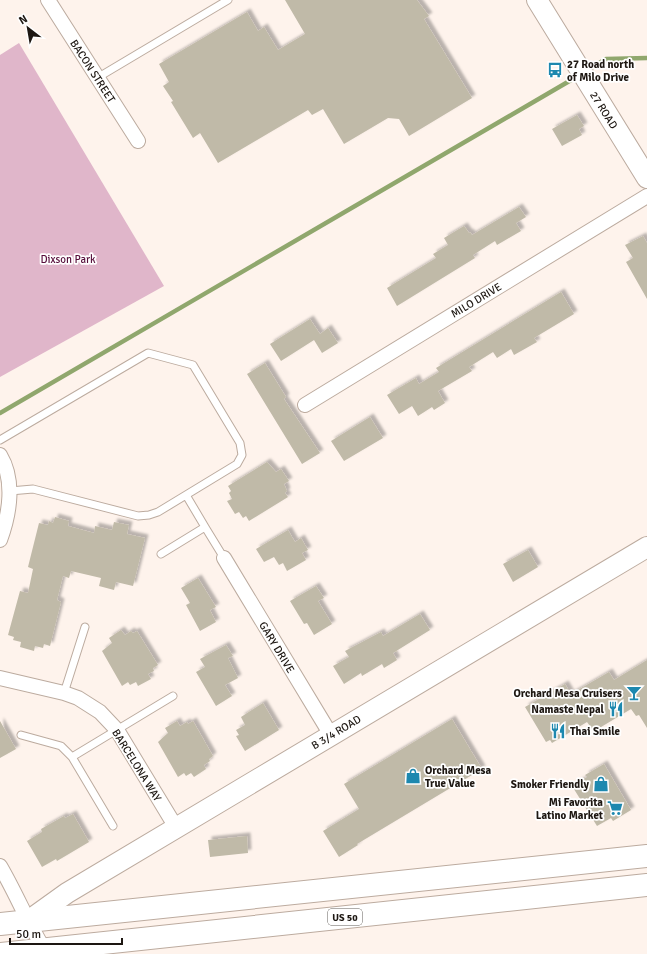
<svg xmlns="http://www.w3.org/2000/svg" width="647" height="954" font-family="Signika,sans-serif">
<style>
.green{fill:#e0b6ca}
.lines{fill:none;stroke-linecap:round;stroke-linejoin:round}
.stream{stroke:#90a76d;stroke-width:4.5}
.building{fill:#c0baa8;filter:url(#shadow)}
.lane-casing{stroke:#bcab9f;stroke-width:9}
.street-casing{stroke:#bcab9f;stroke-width:16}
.secondary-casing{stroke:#bcab9f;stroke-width:22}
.highway-casing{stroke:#bcab9f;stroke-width:24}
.lane{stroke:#fff;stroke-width:7}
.street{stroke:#fff;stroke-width:14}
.secondary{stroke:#fff;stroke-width:20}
.highway{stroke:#fff;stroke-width:22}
.labels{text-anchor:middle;stroke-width:3.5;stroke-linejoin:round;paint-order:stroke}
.shield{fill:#fff;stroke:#615d59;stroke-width:1}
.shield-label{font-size:10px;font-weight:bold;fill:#1d1712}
.poi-label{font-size:11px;font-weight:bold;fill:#1d1712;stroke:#fff;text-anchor:end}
.street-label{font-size:11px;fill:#1d1712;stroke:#fff}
.park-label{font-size:11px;fill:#570e3b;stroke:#fff}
</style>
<defs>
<filter id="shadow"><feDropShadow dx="3.5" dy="-3.5" stdDeviation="1" flood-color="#0004"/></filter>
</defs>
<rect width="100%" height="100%" fill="#fef3ec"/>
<path class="green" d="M19,43L164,286L0,377V55Z"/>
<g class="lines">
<path class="stream" d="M586,71L606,59L647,58
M0,413L578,76"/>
</g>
<path class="building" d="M285,0H417L429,16L424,19L472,98L409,136L399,119L388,118L344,144L323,109L312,115L308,110L218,163L200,133L193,138L171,102L173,101L163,86L169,82L159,64L247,12L258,31L264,27L278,50L305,34Z
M577,115L584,126L579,129L582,135L562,146L552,129Z
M519,207L526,217L516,223L521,231L497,245L495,241L473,255L475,258L397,306L387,288L436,258L433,254L448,245L444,238L464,226L469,233L470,232L472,235Z
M643,236L647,243V299L626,262L633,258L625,245Z
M561,292L574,314L534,338L537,342L514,355L511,349L497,358L493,352L469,367L472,371L438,391L445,403L434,410L432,407L418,416L412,406L399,414L387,395L416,378L419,384L439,372L436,368Z
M310,319L320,334L328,328L338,343L322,353L314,340L281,361L270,344Z
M265,363L286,397L284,399L320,453L302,464L247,374Z
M370,417L383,438L344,461L331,441Z
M267,462L276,472L281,469L289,481L284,484L287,491L285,493L288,497L249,521L246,516L243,518L239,512L235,514L227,501L232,499L229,493L231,491L228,486Z
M55,517L69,521L68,526L94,533L95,526L112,530L114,522L129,525L127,534L145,538L133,586L116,582L114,590L99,586L101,578L71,571L69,578L63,576L57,600L61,602L50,646L44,644L43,648L35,646L34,651L20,647L21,642L13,640L14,637L8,635L20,591L28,593L33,569L28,567L39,523L48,525L49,521L53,523Z
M288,530L295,542L301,538L308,550L302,553L306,560L287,571L283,563L279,565L274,557L264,562L256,549Z
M528,550L538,567L513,582L503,564Z
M198,578L216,607L210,610L216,622L200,631L186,605L190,603L181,588Z
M316,586L324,598L318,601L332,624L314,635L307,623L304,624L290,601Z
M420,614L430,630L393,653L397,660L384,668L382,664L362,676L361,673L344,684L333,666L349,657L345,651L381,632L383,636Z
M121,630L125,635L131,631L133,633L137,631L158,665L153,668L154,671L148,674L151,679L138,686L136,682L130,685L128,682L122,686L102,651L112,643L109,638Z
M226,645L233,656L228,658L238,678L225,685L232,696L216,706L196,672L205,667L200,659Z
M647,660V728L639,715L636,716L631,709L596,730L595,728L592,729L587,722L552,743L550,740L546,742L525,707L565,684L571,694L609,672L614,680Z
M263,703L279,730L245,751L236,736L239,735L236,730L245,725L241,717Z
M452,719L482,769L357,844L358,845L339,857L323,831L359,809L344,784Z
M0,721L16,749L0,758Z
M177,721L180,726L187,722L188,724L193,721L213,756L209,759L210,761L204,765L206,769L194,777L191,773L186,776L184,773L178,777L158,742L168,733L165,728Z
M604,764L631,810L613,821L611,818L597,826L572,786L587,777L585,775Z
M73,814L89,842L57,861L56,859L42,867L27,841L42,832L41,829L64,816L65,818Z
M247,836L248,853L210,857L208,840Z"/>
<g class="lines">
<defs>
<path id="lane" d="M97,78L228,0
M0,440L148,353L193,365L240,443L242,455L237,464L158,512L149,515L138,516L33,489L10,491
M205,527L224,558
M161,554L205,527L186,495
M64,693L85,627
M21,735L61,746L72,757L113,826
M72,757L173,696"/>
<path id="street" d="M48,0L138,141
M305,405L647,196
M0,455C15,480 10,513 0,540
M224,558L331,735
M0,678L64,693L78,698L100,712L117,730L177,829
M0,866C17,895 29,926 47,954"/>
<path id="secondary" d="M537,0L647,178
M28,921L67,893L647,547"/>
<path id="highway" d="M0,924L647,856
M0,954L647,885"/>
</defs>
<use href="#lane" class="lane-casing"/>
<use href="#street" class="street-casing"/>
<use href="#secondary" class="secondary-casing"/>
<use href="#highway" class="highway-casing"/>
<use href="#lane" class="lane"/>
<use href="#street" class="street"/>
<use href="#secondary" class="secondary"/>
<use href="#highway" class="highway"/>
</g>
<defs>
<symbol id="bus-bare" viewBox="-9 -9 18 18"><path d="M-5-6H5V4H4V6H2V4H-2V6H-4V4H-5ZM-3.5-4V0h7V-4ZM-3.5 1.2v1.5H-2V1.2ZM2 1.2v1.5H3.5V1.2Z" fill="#1d88af" stroke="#fff" stroke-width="2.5" paint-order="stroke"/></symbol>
<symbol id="bar-bare" viewBox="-9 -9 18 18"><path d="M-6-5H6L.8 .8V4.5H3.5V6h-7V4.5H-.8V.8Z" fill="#1d88af" stroke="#fff" stroke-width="2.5" paint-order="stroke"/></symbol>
<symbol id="restaurant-bare" viewBox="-9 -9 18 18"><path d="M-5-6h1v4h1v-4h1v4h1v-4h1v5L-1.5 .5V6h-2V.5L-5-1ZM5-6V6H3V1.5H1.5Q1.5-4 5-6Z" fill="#1d88af" stroke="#fff" stroke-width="2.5" paint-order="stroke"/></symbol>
<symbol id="shop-bare" viewBox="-9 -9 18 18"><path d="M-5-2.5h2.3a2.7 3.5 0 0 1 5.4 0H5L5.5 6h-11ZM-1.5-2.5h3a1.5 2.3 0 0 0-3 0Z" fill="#1d88af" stroke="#fff" stroke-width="2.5" paint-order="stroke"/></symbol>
<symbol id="supermarket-bare" viewBox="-9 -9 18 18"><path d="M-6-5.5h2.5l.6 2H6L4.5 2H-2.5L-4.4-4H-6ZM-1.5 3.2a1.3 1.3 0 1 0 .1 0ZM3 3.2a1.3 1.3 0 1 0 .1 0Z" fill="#1d88af" stroke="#fff" stroke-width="2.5" paint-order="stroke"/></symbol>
</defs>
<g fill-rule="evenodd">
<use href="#bus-bare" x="544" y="59" width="22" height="22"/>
<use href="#bar-bare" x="623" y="682" width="22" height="22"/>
<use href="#restaurant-bare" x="605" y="698" width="22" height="22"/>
<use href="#restaurant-bare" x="547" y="720" width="22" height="22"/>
<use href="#shop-bare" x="402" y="765" width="22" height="22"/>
<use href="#shop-bare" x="590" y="773" width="22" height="22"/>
<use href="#supermarket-bare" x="604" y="797" width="22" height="22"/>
</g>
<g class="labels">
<rect class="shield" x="328" y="909" width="34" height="16" rx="3"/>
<g class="shield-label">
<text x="345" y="921">US 50</text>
</g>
<g class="poi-label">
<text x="567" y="68" text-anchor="start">27 Road north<tspan x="567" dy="13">of Milo Drive</tspan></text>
<text x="622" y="697">Orchard Mesa Cruisers</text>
<text x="604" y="713">Namaste Nepal</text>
<text x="570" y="735" text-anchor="start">Thai Smile</text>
<text x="425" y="774" text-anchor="start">Orchard Mesa<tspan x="425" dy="13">True Value</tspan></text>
<text x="589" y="788">Smoker Friendly</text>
<text x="603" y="806">Mi Favorita<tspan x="603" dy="13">Latino Market</tspan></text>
</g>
<g class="street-label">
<text transform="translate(93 71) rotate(57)" y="4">BACON STREET</text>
<text transform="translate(604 110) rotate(58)" y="4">27 ROAD</text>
<text transform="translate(476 300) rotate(-31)" y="4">MILO DRIVE</text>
<text transform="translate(277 647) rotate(59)" y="4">GARY DRIVE</text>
<text transform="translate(336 732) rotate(-31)" y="4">B 3/4 ROAD</text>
<text transform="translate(137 765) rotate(58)" y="4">BARCELONA WAY</text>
</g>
<g class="park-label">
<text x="68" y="263">Dixson Park</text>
</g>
</g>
<g transform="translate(28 28) rotate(329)" stroke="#ffffff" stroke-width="3" paint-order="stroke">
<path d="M0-3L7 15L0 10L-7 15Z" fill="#1d1712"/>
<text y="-6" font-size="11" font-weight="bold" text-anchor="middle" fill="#1d1712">N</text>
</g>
<path d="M10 938v6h112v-6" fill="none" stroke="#1d1712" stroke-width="2"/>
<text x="16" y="938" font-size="12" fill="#1d1712" stroke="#ffffff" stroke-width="3" paint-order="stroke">50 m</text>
</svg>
